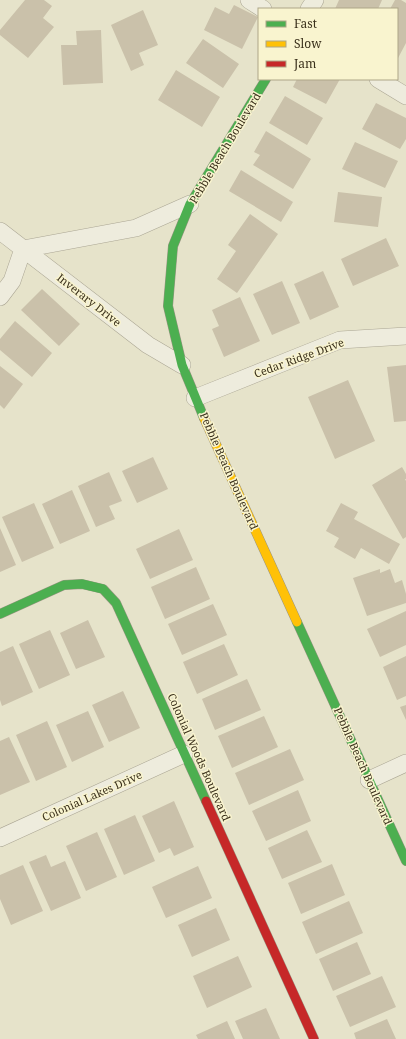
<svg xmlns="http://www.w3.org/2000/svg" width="406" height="1039" font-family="'Noto Serif',serif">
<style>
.building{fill:#cac1aa}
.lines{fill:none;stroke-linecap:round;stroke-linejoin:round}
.street-casing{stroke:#aba694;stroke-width:18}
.fast-casing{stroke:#9a9584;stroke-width:10}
.slow-casing{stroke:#9a9584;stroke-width:10}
.jam-casing{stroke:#9a9584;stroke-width:10}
.street{stroke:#eeecdd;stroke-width:17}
.fast{stroke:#4caf50;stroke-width:9}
.slow{stroke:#ffc107;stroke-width:9}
.jam{stroke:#c62828;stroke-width:9}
.labels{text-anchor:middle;stroke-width:3;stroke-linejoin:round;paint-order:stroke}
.street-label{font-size:11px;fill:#3a301b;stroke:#f9f4cf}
</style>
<rect width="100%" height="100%" fill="#e6e3ca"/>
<path class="building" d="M25,0H44L52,6L43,18L54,27L28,58L0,35V30Z
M339,0H382L378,9H335Z
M395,0H401L406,3V43L397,60V9H390Z
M234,5L258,17L242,49L204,30L215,7L229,14Z
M143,10L158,45L139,53L144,65L131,71L111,25Z
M101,30L103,83L63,85L61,45H77L76,31Z
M203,39L239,64L223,88L186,63Z
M176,70L220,97L202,127L158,100Z
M297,79H340L326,104L293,87Z
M285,96L323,118L307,145L269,123Z
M376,103L406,118V139L400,149L362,129Z
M266,131L311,159L293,189L253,165L260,155L254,152Z
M355,142L398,161L385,188L342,169Z
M241,170L293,202L281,222L229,191Z
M338,192L382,197L378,227L334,222Z
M250,214L278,234L237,293L217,279L236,251L228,245Z
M386,238L399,266L353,286L341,259Z
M323,271L339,307L310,320L294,284Z
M282,281L300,323L272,335L253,294Z
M42,289L80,324L59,346L21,310Z
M240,297L260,341L224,357L212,329L219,326L212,310Z
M15,321L52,353L32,377L0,350V339Z
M406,365V421L394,422L387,367Z
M0,366L23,384L4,409L0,405Z
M348,380L375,441L335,459L308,397Z
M153,457L168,489L137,503L122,471Z
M402,467L406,474V479H405L406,481V537L403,539L372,485Z
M109,472L122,501L109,506L115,519L96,527L78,486Z
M72,490L90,531L60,544L42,504Z
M34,503L54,548L22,562L2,517Z
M341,503L358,512L354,519L400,544L389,564L361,548L355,559L334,547L339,538L326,531Z
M0,528L16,565L0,572Z
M179,529L193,560L150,579L136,549Z
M196,567L210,599L165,619L151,587Z
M380,569V573L390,569L395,583L402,580L406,594V603L367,616L353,578Z
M213,604L227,635L182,655L168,624Z
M406,611V645L380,657L367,629Z
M88,620L105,657L76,669L60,633Z
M50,630L70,675L39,689L19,644Z
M224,644L238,675L197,694L183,662Z
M13,646L33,692L2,706L0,700V652Z
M406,656V696L397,700L383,667Z
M247,679L261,710L215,730L202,699Z
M123,691L140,728L109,742L92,705Z
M406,705V720L400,707Z
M88,711L104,747L72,762L56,725Z
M264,716L278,747L232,768L218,736Z
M47,721L67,767L36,781L16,735Z
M9,737L30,782L0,795V741Z
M290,749L304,780L249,805L235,773Z
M298,790L311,821L266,841L252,811Z
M174,801L194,847L174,856L170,848L159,853L142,816Z
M135,815L155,861L124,875L104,829Z
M307,830L322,862L282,879L268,848Z
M97,832L117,877L86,891L66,846Z
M46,855L51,867L65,861L81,898L51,911L29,862Z
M332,864L345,895L301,914L288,883Z
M23,865L43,911L11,925L0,899V875Z
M198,866L212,898L166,918L152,887Z
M349,901L363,933L316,954L302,922Z
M216,908L230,940L192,957L178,925Z
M357,942L371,974L333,991L319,959Z
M238,956L252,987L207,1008L193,976Z
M382,976L396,1007L350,1027L336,996Z
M266,1008L280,1039H243L235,1021Z
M387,1019L396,1039H356L354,1033Z
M227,1021L235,1039H198L196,1035Z"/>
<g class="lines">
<defs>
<path id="street" d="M249,0L263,9
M309,9L315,0
M378,79L406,96
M0,231L148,345L182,365
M0,297L12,281L23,249L136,228L190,204
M195,398L340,340L406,336
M369,780L406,763
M0,838L184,754"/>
<path id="fast" d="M204,418L182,365L168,306L173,246L190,204L266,79
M0,614L64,585L82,584L103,589L116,603L206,801
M297,622L406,861"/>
<path id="slow" d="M204,418L297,622"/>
<path id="jam" d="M206,801L314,1039"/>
</defs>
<use href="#street" class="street-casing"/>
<use href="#fast" class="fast-casing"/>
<use href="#slow" class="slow-casing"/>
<use href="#jam" class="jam-casing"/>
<use href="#street" class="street"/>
<use href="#fast" class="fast"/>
<use href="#slow" class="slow"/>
<use href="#jam" class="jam"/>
</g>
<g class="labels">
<g class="street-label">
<text transform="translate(225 148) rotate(-59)" y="4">Pebble Beach Boulevard</text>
<text transform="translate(89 300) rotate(38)" y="4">Inverary Drive</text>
<text transform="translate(299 358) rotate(-20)" y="4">Cedar Ridge Drive</text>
<text transform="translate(229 471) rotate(66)" y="4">Pebble Beach Boulevard</text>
<text transform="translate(199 757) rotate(66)" y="4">Colonial Woods Boulevard</text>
<text transform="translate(363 766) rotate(66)" y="4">Pebble Beach Boulevard</text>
<text transform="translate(92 796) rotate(-24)" y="4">Colonial Lakes Drive</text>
</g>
</g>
<rect x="258" y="8" width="140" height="72" fill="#f9f4cf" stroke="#ada687"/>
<rect x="266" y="21" width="20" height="6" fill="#4caf50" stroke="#ada687"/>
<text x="294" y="28" font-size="12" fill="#3a301b">Fast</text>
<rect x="266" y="41" width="20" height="6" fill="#ffc107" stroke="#ada687"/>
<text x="294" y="48" font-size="12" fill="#3a301b">Slow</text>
<rect x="266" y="61" width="20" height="6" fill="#c62828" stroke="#ada687"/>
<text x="294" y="68" font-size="12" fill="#3a301b">Jam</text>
</svg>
